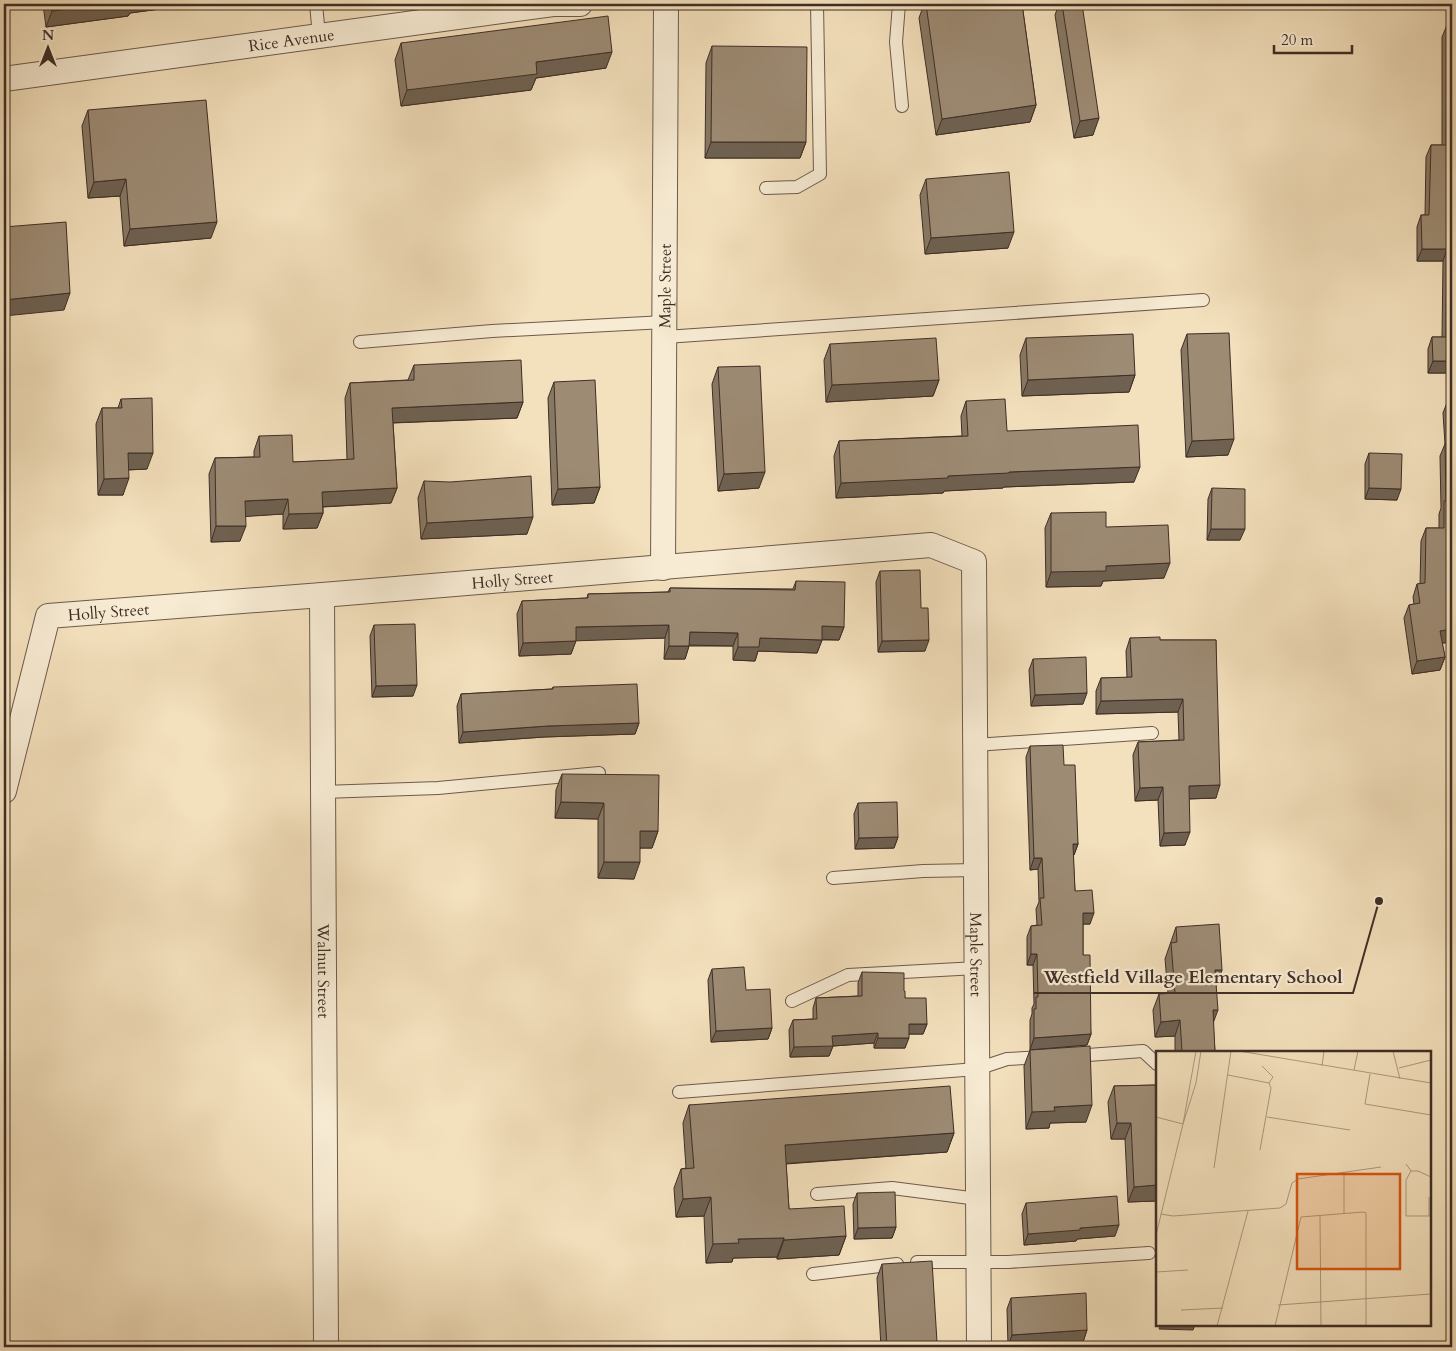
<svg xmlns="http://www.w3.org/2000/svg" width="1456" height="1351" font-family="Cardo,serif">
<style>
.lines{fill:none;stroke-linecap:round;stroke-linejoin:round}
.service-casing{stroke:#6c5a4c;stroke-width:14}
.minor-casing{stroke:#6c5a4c;stroke-width:26}
.service{stroke:#f7ebd3;stroke-width:12}
.minor{stroke:#f7ebd3;stroke-width:24}
.wall{fill:#877864;stroke:#3f2e26}
.shaded-wall{fill:#6e6151;stroke:#3f2e26}
.building{fill:#9d8b74;stroke:#3f2e26}
.labels{text-anchor:middle;stroke-width:4.5;stroke-linejoin:round;paint-order:stroke}
.street-label{font-size:16px;fill:#3f2e26;stroke:#f7ebd3}
.inset-road{fill:none;stroke:#ab9980;stroke-width:1}
.view{fill:#d7550f;fill-opacity:0.15;stroke:#d7550f;stroke-width:2.5}
.inset-edge{fill:none;stroke:#3f2e26;stroke-width:2.5}
.leader{fill:none;stroke:#3f2e26;stroke-width:2}
.callout-dot{fill:#3f2e26;stroke:#f7ebd3;stroke-width:2}
.callout-label{font-size:18px;text-anchor:middle;font-weight:bold;fill:#3f2e26;stroke:#f7ebd3;stroke-width:4.5;stroke-linejoin:round;paint-order:stroke}
</style>
<rect width="100%" height="100%" fill="#f3e0bc"/>
<filter id="stains"><feTurbulence type="fractalNoise" baseFrequency=".004" numOctaves="4"/><feColorMatrix values="0 0 0 0 .2 0 0 0 0 .09 0 0 0 0 .02 0 0 0 .5 -.17"/></filter>
<radialGradient id="worn" r=".72"><stop offset=".6" stop-color="#630" stop-opacity="0"/><stop offset="1" stop-color="#630" stop-opacity=".3"/></radialGradient>
<g class="lines">
<defs>
<path id="service" d="M316,4L319,36
M899,4L896,42L902,106
M766,188L797,187L820,174L817,4
M665,337L1203,300
M360,342L492,331L665,322
M975,745L1152,733
M323,792L438,788L599,773
M833,878L923,871L976,870
M792,1001L848,975L977,968
M1074,1056L1143,1051L1157,1064
M679,1092L977,1069L1007,1059L1044,1057
M817,1194L892,1188L978,1199
M917,1262H1008L1149,1253
M813,1274L897,1264"/>
<g id="minor">
<path id="s1" d="M4,79L553,4H580"/>
<path id="s2" d="M663,568L666,4"/>
<path id="s3" d="M322,595L326,1347"/>
<path id="s4" d="M4,791L48,616L322,595L931,545L974,562L979,1347"/>
</g>
</defs>
<use href="#service" class="service-casing"/>
<use href="#minor" class="minor-casing"/>
<use href="#service" class="service"/>
<use href="#minor" class="minor"/>
</g>
<path class="wall" d="M43,4H197L130,13L128,16L46,27Z
M924,4H1022L1036,105L1030,122L936,135L919,18Z
M1059,4H1082L1093,135L1074,138L1055,15Z
M1449,4H1452V373H1428V349L1432,337H1442L1443,261H1417V227L1421,215H1425L1426,157L1431,145H1442V37L1447,25H1448Z
M401,43L606,68L536,78L531,90L401,106L395,60Z
M712,46L806,142L800,158H705L706,63Z
M88,110L211,238L124,246L120,196L88,198L82,126Z
M926,179L1008,248L925,254L920,195Z
M1187,334L1228,455L1186,457L1181,350Z
M1026,338L1135,375L1129,392L1022,396L1020,355Z
M830,344L939,380L933,396L826,402L824,360Z
M414,365L523,402L517,418L393,423L397,488L391,503L323,507V513L317,528L283,529V514L245,516L240,541L211,542L209,474L215,458L254,457V451L259,436L293,462L347,460L345,398L350,383L408,380Z
M718,367L759,488L718,491L712,384Z
M554,382L600,487L594,503L552,505L548,398Z
M121,399L147,469L128,470L123,495H98L96,424L102,408H118Z
M1448,400H1452V642L1442,643L1445,657L1440,670L1412,674L1404,618L1409,605L1414,604L1413,597L1417,584H1420L1421,541L1426,528H1439V514L1441,508L1440,456L1445,444L1443,413Z
M966,401L1007,431L1134,482L1004,487L1003,488L944,491L943,493L836,498L834,456L839,441L962,436L961,416Z
M1369,453L1397,500L1365,499V464Z
M424,481L527,534L421,539L418,498Z
M1212,488L1240,540H1207L1208,499Z
M1051,513L1106,527L1164,578L1103,581L1101,586L1046,587L1045,528Z
M880,571L925,651L878,652L876,582Z
M796,581L844,627L839,640H822L817,653L758,651L755,661L733,660V646H689L685,659H664L665,638L576,640L571,654L519,656L517,614L522,601L587,598L588,594L668,592L670,588L793,589Z
M374,625L413,696L372,697L370,636Z
M1130,638L1160,640H1216V798L1189,799L1185,845L1160,846L1158,800L1135,801L1133,755L1138,742L1179,740L1178,712L1096,714V691L1101,678H1127L1126,651Z
M1033,659L1083,704L1031,706L1029,670Z
M553,687L639,723L635,734L544,737L459,743L457,706L461,694L552,689Z
M1030,746L1064,765L1078,844L1074,855H1073L1075,891L1090,924H1083V955L1091,1034L1087,1045L1030,1050V1020L1032,1014V1008L1034,1004L1033,965H1027V937L1031,926L1037,925L1036,909L1039,902L1038,869L1030,870L1026,757Z
M562,774L658,831L652,848H640L634,879L598,878V819L555,818L556,790Z
M858,803L898,837L894,848L855,849L854,814Z
M1176,927L1222,970L1216,985L1213,1022L1215,1052H1175V1036L1155,1037L1153,1010L1159,994L1168,993L1165,959Z
M712,969L772,1028L768,1039L711,1042L708,980Z
M862,972L904,991L905,998L927,1024L923,1034H909L905,1048H874V1043L833,1046L829,1056L790,1057L789,1030L793,1020L813,1019V1008L816,998L858,996V983Z
M1030,1050L1086,1122L1050,1123L1049,1128L1026,1129L1024,1066Z
M1157,1085V1218L1156,1201L1128,1202L1125,1139H1111L1108,1102L1114,1086Z
M689,1105L954,1133L947,1152L786,1164L789,1209L846,1236L839,1255L777,1259V1257L733,1258L732,1262L706,1263L704,1216L676,1217L674,1188L681,1169L686,1168L683,1123Z
M857,1193L896,1227L892,1238L854,1239L853,1204Z
M1026,1203L1115,1236L1077,1239L1076,1241L1024,1245L1022,1214Z
M882,1264L937,1342L935,1347H881L877,1278Z
M1011,1298L1087,1330L1083,1342L1008,1346L1007,1309Z"/>
<path class="shaded-wall" d="M106,4H197L130,13L128,16L46,27L52,11Z
M612,52L606,68L536,78L531,90L401,106L407,90L536,62Z
M1036,105L1030,122L936,135L942,119Z
M1099,118L1093,135L1074,138L1080,121Z
M711,142H806L800,158H705Z
M126,179L120,196L88,198L94,182Z
M217,222L211,238L124,246L130,229Z
M1014,232L1008,248L925,254L931,238Z
M1422,249H1447L1443,261H1417Z
M70,293L64,310L4,316V300Z
M1433,361H1452V373H1428Z
M1135,375L1129,392L1022,396L1028,380Z
M939,380L933,396L826,402L832,385Z
M523,402L517,418L386,423L392,408Z
M1234,439L1228,455L1186,457L1192,441Z
M128,453H153L147,469L122,470Z
M1140,467L1134,482L1004,487L1003,488L944,491L943,493L836,498L841,483L1009,472Z
M765,472L759,488L718,491L724,474Z
M129,478L123,495H98L104,479Z
M600,487L594,503L552,505L558,489Z
M397,488L391,503L317,507L322,492Z
M1369,488L1401,489L1397,500L1365,499Z
M288,499L283,514L239,517L245,501Z
M323,513L317,528L283,529L289,514Z
M533,517L527,534L421,539L427,523Z
M216,526H246L240,541L211,542Z
M1211,529H1245L1240,540H1207Z
M1170,563L1164,578L1103,581L1101,586L1046,587L1051,572L1106,566Z
M669,625L665,638L571,641L576,627Z
M822,626L844,627L839,640L817,639Z
M1452,629V642L1436,644L1440,631Z
M690,632L738,633L733,646L685,645Z
M760,638L822,640L817,653L758,651L755,661L733,660L738,647Z
M929,640L925,651L878,652L882,641Z
M576,641L571,654L519,656L523,643Z
M669,646H689L685,659H664Z
M1445,657L1440,670L1412,674L1417,661Z
M417,685L413,696L372,697L376,686Z
M1087,693L1083,704L1031,706L1035,695Z
M1183,699L1178,712L1096,714L1101,701Z
M639,723L635,734L544,737L459,743L463,732L548,726Z
M1220,785L1216,798L1184,799L1189,786Z
M1163,787L1158,800L1135,801L1140,788Z
M561,802L604,803L598,819L555,818Z
M640,831H658L652,848H634Z
M1190,832L1185,845L1160,846L1164,833Z
M898,837L894,848L855,849L859,838Z
M1073,844H1078L1074,855H1069Z
M1034,858H1042L1038,869L1030,870Z
M604,862H640L634,879L598,878Z
M1083,913H1094L1090,924H1079Z
M1031,954H1037L1033,965H1027Z
M1215,970H1222L1216,985Z
M1213,1010H1218L1212,1026Z
M1180,1020L1175,1036L1155,1037L1161,1022Z
M909,1024H927L923,1034H905Z
M772,1028L768,1039L711,1042L716,1031Z
M878,1033L874,1043L833,1046L829,1056L790,1057L794,1047L832,1036Z
M1091,1034L1087,1045L1030,1050L1034,1038Z
M878,1038H909L905,1048H874Z
M1092,1105L1086,1122L1050,1123L1049,1128L1026,1129L1032,1112L1054,1107Z
M1117,1123H1131L1125,1139H1111Z
M954,1133L947,1152L778,1164L785,1145Z
M1157,1185V1197L1156,1201L1128,1202L1134,1187Z
M711,1197L704,1216L676,1217L683,1199Z
M1119,1225L1115,1236L1077,1239L1076,1241L1024,1245L1028,1234L1080,1228Z
M896,1227L892,1238L854,1239L858,1228Z
M846,1236L839,1255L777,1259L784,1240Z
M784,1238L777,1257L733,1258L732,1262L706,1263L713,1244L738,1239Z
M1161,1325H1195L1193,1330L1159,1329Z
M1087,1330L1083,1342L1008,1346L1012,1335Z
M937,1342L935,1347H911L913,1343Z"/>
<path class="building" d="M51,4H106L52,11Z
M926,4H1022L1036,105L942,119Z
M1062,4H1082L1099,118L1080,121Z
M608,16L612,52L536,62L537,74L407,90L401,43Z
M1452,17V361H1433L1432,337H1446L1447,249H1422L1421,215H1429L1431,145H1446L1447,25H1452Z
M712,46L807,47L806,142H711Z
M206,100L217,222L130,229L126,179L94,182L88,110Z
M1009,172L1014,232L931,238L926,179Z
M66,222L70,293L4,300V227Z
M1229,333L1234,439L1192,441L1187,334Z
M1133,334L1135,375L1028,380L1026,338Z
M936,338L939,380L832,385L830,344Z
M521,360L523,402L392,408L397,488L322,492L323,513L289,514L288,499L245,501L246,526H216L215,458L260,457L259,436L292,435L293,462L354,459L350,383L414,380V365Z
M760,366L765,472L724,474L718,367Z
M595,380L600,487L558,489L554,382Z
M152,398L153,453H128L129,478L104,479L102,408H122L121,399Z
M1005,399L1007,431L1138,425L1140,467L1009,472V473L948,476V478L841,483L839,441L968,436L966,401Z
M1448,400H1452V629L1440,631L1445,657L1417,661L1409,605L1420,603L1417,584L1425,583L1426,528H1444V501H1446L1445,443H1450Z
M1369,453L1402,454L1401,489L1369,488Z
M531,476L533,517L427,523L424,481L450,482Z
M1212,488L1245,489V529H1211Z
M1106,512V527L1168,525L1170,563L1106,566V571L1051,572V513Z
M920,570L921,608H928L929,640L882,641L880,571Z
M796,581L845,582L844,627L822,626V640L760,638L759,647H738V633L690,632L689,646H669V625L576,627V641L523,643L522,601L588,598V594L670,592V588L795,590Z
M415,624L417,685L376,686L374,625Z
M1160,637V640H1216L1220,785L1189,786L1190,832L1164,833L1163,787L1140,788L1138,742L1184,740L1183,699L1101,701V678L1132,677L1130,638Z
M1086,657L1087,693L1035,695L1033,659Z
M637,684L639,723L548,726L463,732L461,694L553,689V687Z
M1063,745L1064,765H1075L1078,844H1073L1075,891L1092,890L1094,913H1083V955H1090L1091,1034L1034,1038V1009H1036V997H1038L1037,954H1031V926L1042,925L1040,898H1044L1042,858H1034L1030,746Z
M562,774L659,775L658,831H640V862H604V803L561,802Z
M897,802L898,837L859,838L858,803Z
M1219,924L1222,970H1215L1218,1010H1213L1215,1052H1182L1180,1020L1161,1022L1159,994L1175,993L1171,943L1177,942L1176,927Z
M744,967L746,990L770,989L772,1028L716,1031L712,969Z
M862,972L904,973V991H905V998H926L927,1024H909V1038H878V1033L832,1036L833,1046L794,1047L793,1020L817,1019L816,998L862,996Z
M1090,1046L1092,1105L1054,1107L1055,1111L1032,1112L1030,1050Z
M1157,1085V1185L1134,1187L1131,1123H1117L1114,1086Z
M950,1086L954,1133L785,1145L789,1209L844,1206L846,1236L784,1240V1238L738,1239L739,1243L713,1244L711,1197L683,1199L681,1169L694,1168L689,1105Z
M895,1192L896,1227L858,1228L857,1193Z
M1117,1196L1119,1225L1080,1228V1230L1028,1234L1026,1203Z
M932,1261L937,1342L913,1343V1347H887L882,1264Z
M1086,1293L1087,1330L1012,1335L1011,1298Z"/>
<g class="labels">
<g class="street-label">
<text dy="6" stroke="none"><textPath href="#s1" startOffset="290">Rice Avenue</textPath></text>
<text dy="6" stroke="none"><textPath href="#s2" startOffset="282">Maple Street</textPath></text>
<text dy="6" stroke="none"><textPath href="#s4" startOffset="646">Holly Street</textPath></text>
<text dy="6" stroke="none"><textPath href="#s4" startOffset="241">Holly Street</textPath></text>
<text dy="6" stroke="none"><textPath href="#s4" startOffset="1505">Maple Street</textPath></text>
<text dy="6" stroke="none"><textPath href="#s3" startOffset="376">Walnut Street</textPath></text>
</g>
</g>
<g transform="translate(1156 1051)">
<rect width="275" height="275" fill="#f3e0bc"/>
<path class="inset-road" d="M83,0L275,32M237,0L244,28M166,15L168,0M243,17L275,9M198,19L202,0M214,23L209,53L275,64M72,24L113,32M0,66L27,73M111,66L194,79M27,73L40,32L45,0M104,99L115,37L113,32L117,26L106,15M250,113L255,120H262L275,126M58,117L75,0M255,120L250,129V165H275M5,163L17,165L124,157L130,153L136,132L142,128L225,116M188,163V123M164,165L165,275M273,165V146M0,184L27,73L40,0M0,221L32,219M122,254L275,243M25,259L67,257M61,275L92,160M119,275L145,166L207,161L210,162V275"/>
<path class="view" d="M141,123H244V218H141Z"/>
<rect width="275" height="275" class="inset-edge"/>
</g>
<path class="leader" d="M1379 901L1353 993H1034"/>
<circle class="callout-dot" cx="1379" cy="901" r="5"/>
<g class="callout-label">
<text x="1193" y="983">Westfield Village Elementary School</text>
</g>
<rect width="1456" height="1351" fill="none" stroke="#f3e0bc" stroke-width="20"/>
<rect x="5" y="5" width="1446" height="1341" fill="none" stroke="#3f2e26" stroke-width="2.5"/>
<rect x="10" y="10" width="1436" height="1331" fill="none" stroke="#3f2e26"/>
<g transform="translate(48 48)" stroke="#f7ebd3" stroke-width="4" paint-order="stroke">
<path d="M0-4L9 19L0 12L-9 19Z" fill="#3f2e26"/>
<text y="-8" font-size="14" font-weight="bold" text-anchor="middle" fill="#3f2e26">N</text>
</g>
<path d="M1274 45v8h78v-8" fill="none" stroke="#3f2e26" stroke-width="2.5"/>
<text x="1281" y="45" font-size="15" fill="#3f2e26" stroke="#f7ebd3" stroke-width="4" paint-order="stroke">20 m</text>
<rect width="100%" height="100%" filter="url(#stains)"/>
<rect width="100%" height="100%" fill="url(#worn)"/>
</svg>
